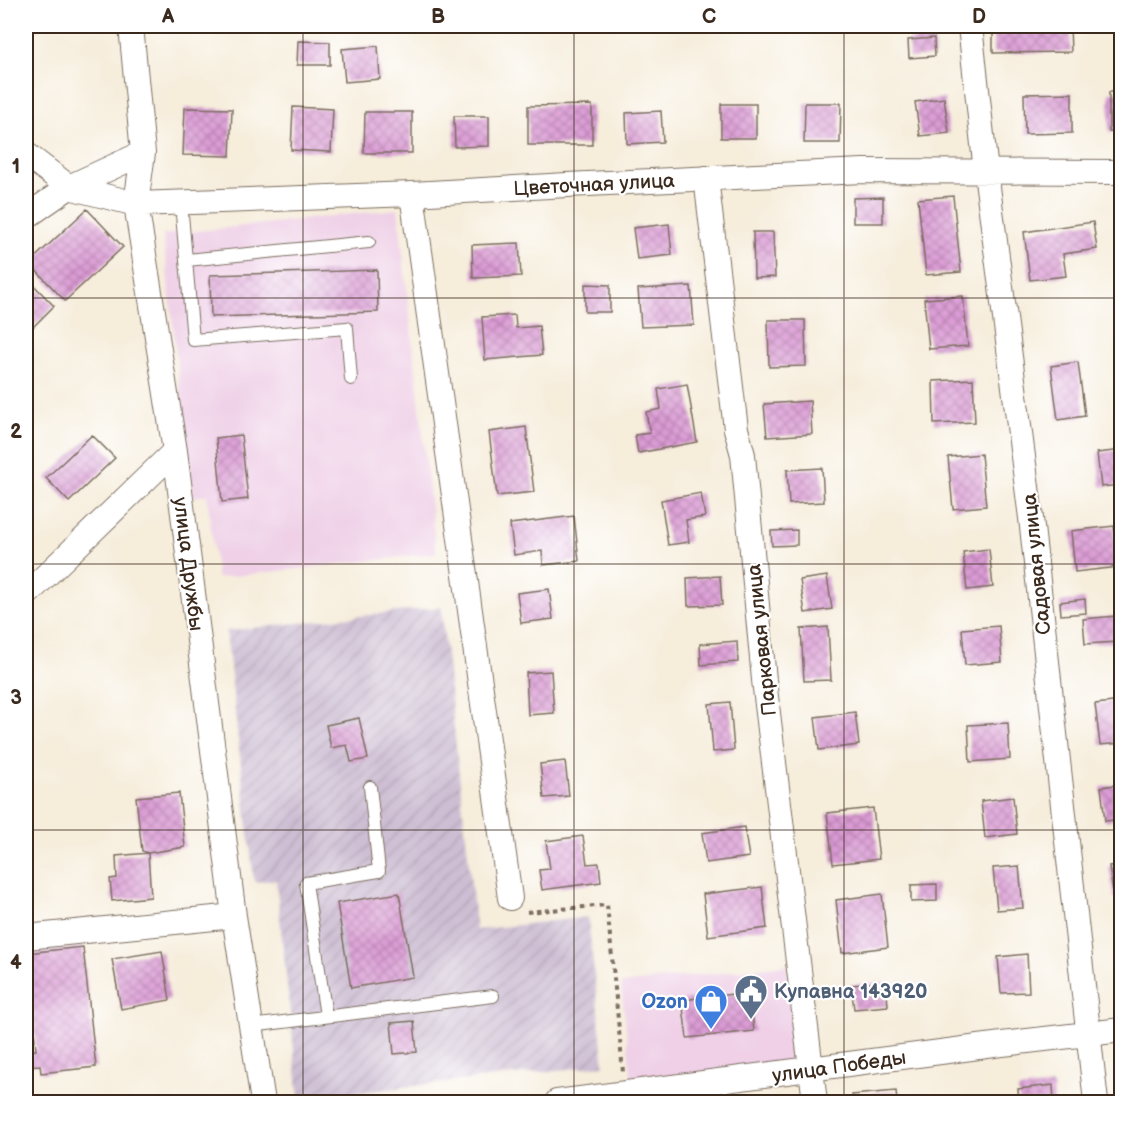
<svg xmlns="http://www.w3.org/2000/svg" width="1147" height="1128" font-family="'Balsamiq Sans',sans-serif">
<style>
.built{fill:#efd0e7}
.industrial{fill:url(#industrial-furrows)}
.building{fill:url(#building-cross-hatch)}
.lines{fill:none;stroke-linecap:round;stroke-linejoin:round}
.lane-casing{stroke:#7c6e60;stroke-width:14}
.street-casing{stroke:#7c6e60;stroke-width:26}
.path{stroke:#7c6e60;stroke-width:4;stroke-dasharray:4.5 4.5;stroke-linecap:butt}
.lane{stroke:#fff;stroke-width:12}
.street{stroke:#fff;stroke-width:24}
.grid{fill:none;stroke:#3b2a1e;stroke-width:1.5;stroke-opacity:0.55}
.labels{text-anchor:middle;stroke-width:4.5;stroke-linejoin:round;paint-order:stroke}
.street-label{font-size:20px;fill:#3b2a1e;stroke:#fff}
.service-label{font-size:20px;font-weight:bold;fill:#4e5e75;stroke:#fff;text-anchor:start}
.shop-label{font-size:20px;font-weight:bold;fill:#366cbe;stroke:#fff;text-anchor:end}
.neatline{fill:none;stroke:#3b2a1e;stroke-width:2}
.grid-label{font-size:20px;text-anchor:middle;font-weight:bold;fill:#3b2a1e}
</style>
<defs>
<pattern id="industrial-furrows" width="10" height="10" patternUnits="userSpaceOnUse" patternTransform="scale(1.5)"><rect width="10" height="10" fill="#cdbed3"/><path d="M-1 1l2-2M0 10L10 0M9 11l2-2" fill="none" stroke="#b1a3b5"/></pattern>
<pattern id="building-cross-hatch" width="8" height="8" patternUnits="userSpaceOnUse" patternTransform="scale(1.5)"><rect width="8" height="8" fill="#db9bd5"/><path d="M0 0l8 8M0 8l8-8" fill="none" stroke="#b37fac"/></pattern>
</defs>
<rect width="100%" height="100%" fill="#fff"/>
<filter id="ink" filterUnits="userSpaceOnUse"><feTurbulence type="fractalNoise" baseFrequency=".0167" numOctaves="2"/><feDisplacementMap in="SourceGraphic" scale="12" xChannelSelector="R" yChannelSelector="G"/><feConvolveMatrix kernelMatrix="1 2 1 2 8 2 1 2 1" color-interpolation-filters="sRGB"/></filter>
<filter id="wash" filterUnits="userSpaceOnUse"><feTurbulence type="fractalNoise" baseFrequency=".008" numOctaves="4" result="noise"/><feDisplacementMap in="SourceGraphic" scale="24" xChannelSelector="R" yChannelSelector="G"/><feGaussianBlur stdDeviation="1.35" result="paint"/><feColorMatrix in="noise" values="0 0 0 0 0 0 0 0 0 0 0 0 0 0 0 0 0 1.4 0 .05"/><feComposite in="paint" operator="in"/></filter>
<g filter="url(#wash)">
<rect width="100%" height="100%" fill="#f6eddb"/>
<path class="built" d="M398,209L436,553L217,578L207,495L192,497L163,235Z
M787,965L798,1065L632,1084L621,984Z"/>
<path class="industrial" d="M441,607L476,930L588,917L604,1065L299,1099L276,880L254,882L226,631Z"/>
<g id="blocks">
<path class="building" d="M26,26H47L27,32Z
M993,26H1070L1071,52L993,53Z
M934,38L935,56L909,58L908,40Z
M298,41L330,42V65H297Z
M378,46L380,79L345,82L342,49Z
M1109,92H1122V132H1109Z
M1072,93V133L1025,134L1024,94Z
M944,98L949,133L920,136L915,102Z
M805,103H841L840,143H804Z
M721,104H756V138H721Z
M592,105V145H528V106Z
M293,107L333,109L331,152L291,150Z
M185,108L232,109L230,156L183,155Z
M661,111L663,142L627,144L626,113Z
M365,112H412V153H364Z
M454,116H489V146L455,147Z
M953,196L961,272L926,275L918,199Z
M883,197V223H853V198Z
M87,209L123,247L65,301L29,263Z
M1093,222L1097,249L1063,254L1066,276L1030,280L1024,232Z
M669,224L672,255L637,259L633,228Z
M753,232H773L775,277L754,278Z
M519,243L521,276L473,278L472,245Z
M377,270L378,312L211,317L210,275Z
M26,277L54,306L26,334Z
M585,284L610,285V312H585Z
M691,286L694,325L641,327L638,289Z
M963,296L968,346L929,349L924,299Z
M515,315L516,328L539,326L542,355L485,360L482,317Z
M768,320H805L806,366L769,367Z
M1078,362L1085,416L1058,420L1051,366Z
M973,379L975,422L934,424L933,381Z
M687,384L697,442L638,453L635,435L650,433L646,412L661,409L658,389Z
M810,401L812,434L767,437L764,404Z
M526,427L534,492L497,496L489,432Z
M92,435L115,458L69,502L46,478Z
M241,435L248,499L222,502L216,438Z
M1122,450V485L1101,487L1097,453Z
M981,454L986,506L953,509L948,457Z
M822,468L824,502L789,504L787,470Z
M701,493L705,517L686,520L689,542L668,545L661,500Z
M574,516L579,561L543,565L542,551L514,555L510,524Z
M1114,526L1119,567L1075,572L1071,531Z
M797,530V545L772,546L771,531Z
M989,549L993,587L967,590L963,552Z
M720,576L722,605L688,606L687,578Z
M827,576L832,609L805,613L800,580Z
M549,589L553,619L521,623L517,593Z
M1085,599L1086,613L1061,615L1060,602Z
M1116,616L1118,642L1085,644L1083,619Z
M999,626L1002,662L965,665L962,629Z
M828,627L831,680L804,681L801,629Z
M737,641L738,662L701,665L700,644Z
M551,671L554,713L528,715L526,673Z
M1122,701V743L1100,745L1095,704Z
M730,702L734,750L713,752L709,704Z
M855,712L859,745L819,750L815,717Z
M359,718L368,759L351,762L347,745L331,748L326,725Z
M1008,723L1010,759L970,762L968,725Z
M565,761L569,796L544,798L540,764Z
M1122,784V819L1105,821L1101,787Z
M179,793L185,847L148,853L142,851L136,797Z
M1013,797L1017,834L985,838L981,801Z
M873,808L879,859L833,864L827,813Z
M744,827L749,857L706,863L702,833Z
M583,836L587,864L599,863L601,882L542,890L539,870L550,869L546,841Z
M148,853L151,897L112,901L110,879L117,878L116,856Z
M1122,864V897L1114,898L1109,866Z
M1019,866L1023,908L997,910L993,868Z
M937,884V901L911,902V885Z
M762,887L767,928L708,936L703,894Z
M399,893L413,977L351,988L337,903Z
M882,894L888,947L842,953L836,900Z
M83,947L96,1067L41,1073L40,1065L26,1066V1051L36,1050L26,953Z
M162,951L170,1000L121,1009L112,959Z
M1027,954L1029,992L1001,993L998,957Z
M886,982L888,1006L854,1009L851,985Z
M750,992L754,1031L687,1038L682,1000Z
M414,1021L417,1052L394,1054L391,1023Z
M1053,1085L1054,1102H1019L1018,1089Z
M896,1091L897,1102H853L852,1095Z"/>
</g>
</g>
<g filter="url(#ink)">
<use href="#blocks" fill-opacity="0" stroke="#7c6e60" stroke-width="1.5"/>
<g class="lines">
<defs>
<path id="lane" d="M181,203L193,340L347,328L351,379
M187,260L369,242
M326,1016L306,883L379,871L370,787
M251,1026L493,996"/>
<path id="street" d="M131,26L143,153L136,204L175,451L234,916L263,1102
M970,26L986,172L1031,518L1096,1102
M26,154L69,187L136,204L412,194L567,185L863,171L1122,172
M706,178L736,429L743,455L764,680L815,1102
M412,194L510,898
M26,217L69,187L143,153
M26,595L175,451
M26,937L234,916
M557,1102L1002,1044L1122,1030"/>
</defs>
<use href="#lane" class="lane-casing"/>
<use href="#street" class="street-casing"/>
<path class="path" d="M527,912L607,905L623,1072"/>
<use href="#lane" class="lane"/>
<use href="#street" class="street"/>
</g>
</g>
<path class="grid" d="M303,26V1102M574,26V1102M844,26V1102M26,298H1122M26,564H1122M26,830H1122"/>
<defs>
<symbol id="civic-pin" viewBox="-11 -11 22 30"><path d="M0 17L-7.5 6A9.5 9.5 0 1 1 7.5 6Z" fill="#5c6f8a" stroke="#fff"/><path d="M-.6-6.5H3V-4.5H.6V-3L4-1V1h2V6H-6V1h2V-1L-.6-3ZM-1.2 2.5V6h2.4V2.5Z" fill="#fff"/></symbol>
<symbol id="shop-pin" viewBox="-11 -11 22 30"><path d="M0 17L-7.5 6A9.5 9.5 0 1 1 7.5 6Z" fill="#3f7fe0" stroke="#fff"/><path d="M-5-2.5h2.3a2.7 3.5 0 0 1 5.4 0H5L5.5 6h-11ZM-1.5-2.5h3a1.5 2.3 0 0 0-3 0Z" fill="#fff"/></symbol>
</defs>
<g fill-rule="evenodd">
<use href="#civic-pin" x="732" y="972" width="38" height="52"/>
<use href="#shop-pin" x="692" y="982" width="38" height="52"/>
</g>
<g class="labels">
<g class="street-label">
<text transform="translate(594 184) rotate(-3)" y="7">Цветочная улица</text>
<text transform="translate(189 564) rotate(83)" y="7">улица Дружбы</text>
<text transform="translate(1036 564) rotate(-96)" y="7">Садовая улица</text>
<text transform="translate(761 640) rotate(-96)" y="7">Парковая улица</text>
<text transform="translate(839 1066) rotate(-8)" y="7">улица Победы</text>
</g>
<g class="service-label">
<text x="774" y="998">Купавна 143920</text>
</g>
<g class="shop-label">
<text x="688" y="1008">Ozon</text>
</g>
</g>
<rect width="1147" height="1128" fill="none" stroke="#fff" stroke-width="66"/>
<rect x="33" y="33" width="1081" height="1062" class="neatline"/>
<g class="grid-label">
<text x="168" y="23">A</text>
<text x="438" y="23">B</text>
<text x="709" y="23">C</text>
<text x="979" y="23">D</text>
<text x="16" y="173">1</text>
<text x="16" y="438">2</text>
<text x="16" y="704">3</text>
<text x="16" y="969">4</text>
</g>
</svg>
